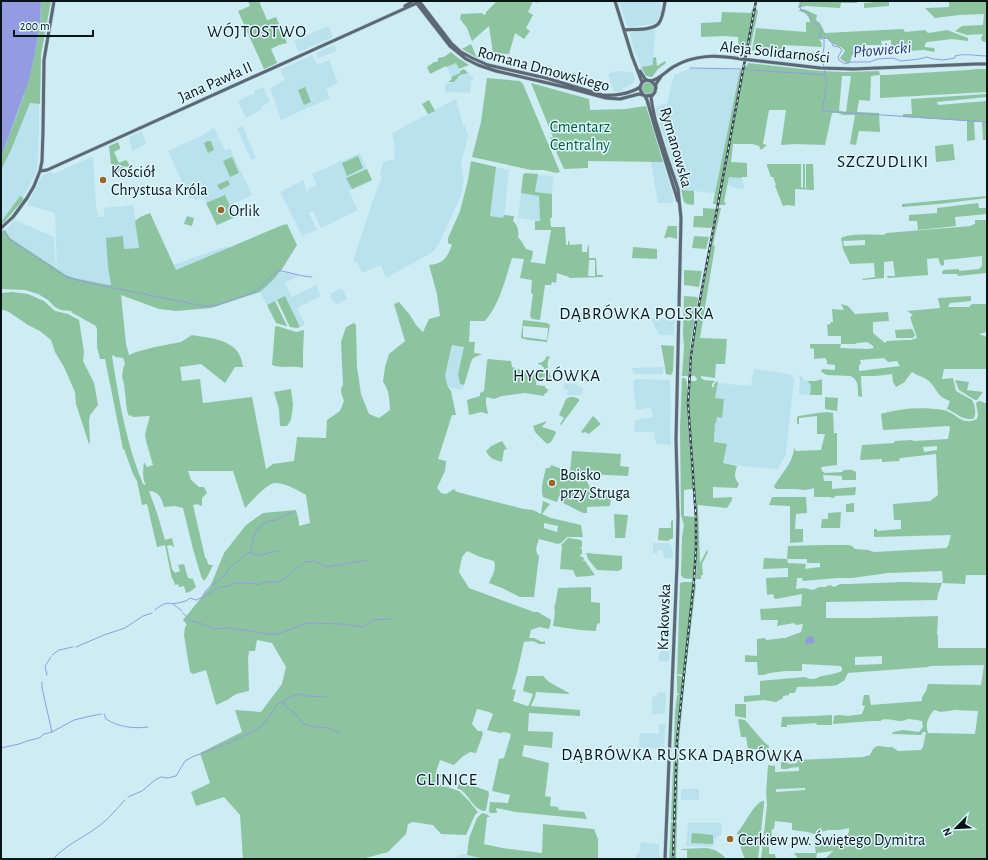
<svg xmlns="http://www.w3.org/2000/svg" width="988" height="860" font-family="'Alegreya Sans',sans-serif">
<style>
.built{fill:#bae2ee}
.green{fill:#8cc4a0;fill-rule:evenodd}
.water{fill:#939ce0}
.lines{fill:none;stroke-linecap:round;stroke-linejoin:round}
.stream{stroke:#939ce0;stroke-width:1}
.secondary-casing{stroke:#aec9d1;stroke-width:4}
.secondary{stroke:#5c6874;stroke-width:3}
.rail-casing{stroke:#354448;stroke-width:2.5}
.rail{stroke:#dff8ff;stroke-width:1;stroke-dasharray:3;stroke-linecap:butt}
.secondary-bridge-casing{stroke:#aec9d1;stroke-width:4;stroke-linecap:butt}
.secondary-bridge{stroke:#5c6874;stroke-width:3}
.poi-dot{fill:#a06525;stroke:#dff8ff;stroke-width:1.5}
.labels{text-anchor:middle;stroke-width:3;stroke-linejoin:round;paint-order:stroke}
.street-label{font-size:16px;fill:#091417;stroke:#dff8ff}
.park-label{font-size:16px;fill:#025f36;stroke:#dff8ff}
.poi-label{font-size:16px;fill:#091417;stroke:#dff8ff;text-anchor:start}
.neighbourhood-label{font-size:17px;letter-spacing:1px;fill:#091417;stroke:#dff8ff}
.water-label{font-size:17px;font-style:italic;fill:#333381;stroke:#dff8ff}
</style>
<rect width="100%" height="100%" fill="#cdecf4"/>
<path class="built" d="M619,1H660L661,12L657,22L654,24L647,25L629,27L627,26Z
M328,26L333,37L299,52L294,41Z
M655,29V34L654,45L653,65L641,67L633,47L630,33L632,32L653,30Z
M334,45L337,51L318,58L316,53Z
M312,55L317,65L329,60L338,83L326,89L330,98L281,120L270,88L285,80L280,70Z
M456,63L460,73L451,77L447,67Z
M714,68L740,70L715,193L681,190L656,111L657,106L667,103L674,75L689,69Z
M615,71L633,72L635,80L634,82L629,86L623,88V91L614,92L608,74Z
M468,73L474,79L471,81L470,93L445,92V84L454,82L460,75Z
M263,87L270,102L261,107L262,109L246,118L238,101L252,94V95L255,94L254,91Z
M456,99L463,125H465L468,136L461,164L463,173V177L464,178L461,195L458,202L440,241L436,248L431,253L386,278L381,265L362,273L358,263L353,261L373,200L382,178L380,175L383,162L394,159L395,146L392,133Z
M30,103L39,104V133L37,171L23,198L20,196L1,222V170L11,150Z
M242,126H243L247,136V137L256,158L251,160L237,128Z
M214,128L225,150L230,148L252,195L231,205L236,217L216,226L204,197L195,200L194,197L190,199L168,151L199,137Z
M142,131L146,144L132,151L129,137Z
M360,153L372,181L349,191L358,210L321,228L313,211L309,213L317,230L302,236L280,192L304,180L306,192L309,191L308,189L317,185L312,174Z
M93,156L96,208L97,211L98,217H104V208L133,205L135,217L139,248L124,250L108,267L111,285L74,278L66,275L57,270L55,213L27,205L35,190L42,176L50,172L54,174Z
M651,162H663L665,170L670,185L674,201L671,203H658Z
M496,167L509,170L504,218L490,217Z
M538,175L553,176L552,194L535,192Z
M729,176L741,178L743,180L742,184H744V189L731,187L728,185Z
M521,193L539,196L540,221L518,218Z
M15,220L54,237L56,269L10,238L5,230Z
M227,246L228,248L176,270L173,265Z
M283,272L299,276L285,283L292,297L316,285L321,296L297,308L305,324L300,327L285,297L267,305L260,292L273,280L279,273Z
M342,288L347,299L337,304L333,302L330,294Z
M651,318L675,319L674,335H659L654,325Z
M453,344L464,347L458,374L460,384L464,385L462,390L448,387L445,376Z
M663,367V374H635L633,372L632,368Z
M754,369L789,374L794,378L786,454L778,469L750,467L723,463L714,442L715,423H716L717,417L721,418L724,399L715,398L717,383L751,386Z
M798,375H801L805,381H807L811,385L810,395L799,394L800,381Z
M635,379L670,380L671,409L670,431L671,445L656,444L654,432H634L635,420L653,417L651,407L636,410L633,382Z
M564,383L575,384L583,388V392L581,395H572L567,396L568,390L563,389Z
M653,543H669L671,546L672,550L673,551V558H664L663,550H658V553H653Z
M662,651H669V661H659V653Z
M658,692L666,693L665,714H652V698L658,694Z
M659,724H666L665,729L664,749L639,748L640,733L659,734Z
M681,789H699V800H681Z
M688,823H722L721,836H717L712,847L686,846Z
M641,842L658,844L659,845V859H635L636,854H639Z
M461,854H466L486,859H454Z"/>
<path class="green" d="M41,1H51L41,55L40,104L30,103L11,150L1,170V158L23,98L35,53L40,24Z
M248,1H259L267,20H268L276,17L287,43L279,45L271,49L277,63L264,69L238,11L250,6Z
M497,1H538L537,3L533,1L528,12L533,15L526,28L530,31L524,39L515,33L509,54L493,53L489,26L472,41L467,28L460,19L461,14L482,13L484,15L486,14V12Z
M800,1H857V3H841L840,8L806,6L798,8Z
M873,1H892L889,2V6L864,8V3L873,2Z
M949,1H987V43L982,41L981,38L983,34L967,35L955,31L962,26L983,25L984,14L959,15L935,18L925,8L949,7Z
M752,9H754L746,49L739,48L738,37L725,36L701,37V23L721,22L722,12L751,13Z
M755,9H757L758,11L750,50L748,49Z
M803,9L817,15L816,20L820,23L825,33L903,29L905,32L925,30L928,33L947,30L968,38V41L952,39L927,42L925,44V47L934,48L935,50L934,52L924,50L909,51L905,47H899L896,49L891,46V40L881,41L882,45H864V54L852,55L850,62L846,63L840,58L845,51C842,46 839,47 834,44C832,43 829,40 827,38H824L819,39L821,42L822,47L783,45L782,50L820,53L819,62L785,57L780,53L752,50L756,28L806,32V22H810C809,15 806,13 799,11V10Z
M471,44L476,56L478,57L479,59L462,49Z
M451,52L457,57L469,65L459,69L456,63L447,67L446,66L430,74L427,67L434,62H437L438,60V58L444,57Z
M656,57L657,66L665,61L666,63L658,69L652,77L646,76L641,67L653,65V58Z
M748,63L820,71L844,72L879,71L880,75H886L968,70L978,69H987V92L880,98V75L871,76L870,101L859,100L857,112L879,113L880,132L859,131L856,145L850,144L855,115H843L838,113H832L825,145L796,144L781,145L786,110H769L763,144L767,145L761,150L759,146L752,144H733L731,162L747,163V177H742L741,178L729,177L724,202L726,203L725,205H718L745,66H747ZM842,76H851L846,112L839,111Z
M464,69L468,73L460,75L454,82H448L452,79L451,77L460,73V71Z
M740,70H742L719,194L717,204H713L715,193Z
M487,78L520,81L523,84L560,172L556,173L544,170H531L472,157L481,122Z
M642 88a6 6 0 1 1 12 0a6 6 0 1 1-12 0Z
M531,83L589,99L590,110L625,109L646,106L663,162L588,161V168L564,169L550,138L553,137Z
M305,87L311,102L304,105L298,90Z
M987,94V97L937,102L938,105L987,101V140H983L982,122H974L975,140L967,141V121L903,117V114H912L911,99Z
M429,100L435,111L428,114L422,104Z
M207,141H211L214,150L208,153L204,143Z
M118,142L120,147V149L114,152L119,163L126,160L127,161L130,166L128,167L111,164L109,146Z
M953,144L955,160L936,162L935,146Z
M358,156L363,168L347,176L342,163Z
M232,157L239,173L230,177L223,161Z
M471,161L496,167L490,216L503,218L504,215L514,216L513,221C518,225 519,232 518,238L520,239L526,249L533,251L532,258L530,262L545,264L551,230H535V221H540L539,196L521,193L523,175L525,173L538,174L535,192L552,194V218H550L551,227H565L566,245H568V241H569L570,245L582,244V252H587L588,245H589V258H596L597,275H603V277L569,278V277L557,273L556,283L552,282L551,285H545L540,320L532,319L530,316L533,294L531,293L532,280L520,278L524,259L512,258C505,280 500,303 485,321H470L469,342H475L474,353L482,354L473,358L471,362L464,385L460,384L458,374L464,347L452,345L445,376L448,387L451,391L456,415H452L438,459L446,461L445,471L437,488L441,493L446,494L454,489L457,492L524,509L533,510L541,514L543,501L550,504L542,514L551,518L581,525L583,537H567L561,543L558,544L539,539C537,545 534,551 539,556L534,597H520L502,588L489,583C492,576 497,568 494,561L480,557L467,551L462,557L459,572L469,588L534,612H538L551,620L549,629L539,627L531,630L529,638H534L542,642L545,641V644H539L533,641L524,642L517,673L512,689L516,690L513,701L527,706L529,705L533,694L523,691L526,677L527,676H543L549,682L569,693V694L536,692L535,697L531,706L580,710V716L529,713L528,731L553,732L552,748L524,745L522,756L549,763L545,796L551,797L550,806L558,807L559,810L584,812L587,819L516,812L496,808L497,813H491L489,812L490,802L508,803L510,795L492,791L499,759L504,758L511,735L509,733L503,732L500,733L487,730L493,714L489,712L477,709L472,724L478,731H482L483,734L476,753L470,752L462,757L454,765L440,760L436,772L441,775L438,784L459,791L468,800L478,812L475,815L466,835L441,834L433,825L413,822L408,824L406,834L388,852L362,859H243L240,815L224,797L196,806L191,792L210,783L200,753L242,732L235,710L261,712L282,684L286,667L272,643L257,640L255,651H249L248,659L249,691L236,694L227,700L216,705L206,670L193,674L190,672L184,635L185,627L187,625L183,620L210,587L224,553L246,525L263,513L296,510L299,522V526L310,523L306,495C297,490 286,483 275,483C266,484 252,501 245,508L233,471H188L191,480L199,487H204L207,493L202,498V506L197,504L193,505L205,557L207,560L208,564L210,565H213L207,577L204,581L201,576L193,549L183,508L175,506L164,507C161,498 160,492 149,491L157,513L165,540L172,538L174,547L170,545L167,546L172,569L175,573L180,571L178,565L184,564L188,578L193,579L196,587L191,591L186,593L184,586L179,587L178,584L175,585L173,579H172L165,545L157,547L147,504L142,505L137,481L133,474L124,449H123L105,359H100L97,347V330L96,326L71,312L72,311L61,310L55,307L48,300L38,294L25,290L1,289V232L5,230L10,238L66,275L74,278L109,285H111L108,267L106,238L123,236L124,249L139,248L135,221L140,217L150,213L176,270L280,226L287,224L297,245L282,269L273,280L260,292L211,308L176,311L159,309L121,295L126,344L129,355L136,352L155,347L181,342L192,335C214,339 240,339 243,367H235L225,383L201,364L180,367L182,381L200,379L203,403L252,397L266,469L273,464L294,461L297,437L326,438L327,420L340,411L344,401C342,395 339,390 343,385L341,342L346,327L354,323L356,325L357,367L361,394L369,414L379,418L390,410C389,398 390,392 383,382L385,367L389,354L405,341L394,304L399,302L410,315L416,325L423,332L429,319L440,316L438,302L437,294L429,265C443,264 447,258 452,245L448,243V238L460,211L468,180ZM589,260H595V276H588ZM114,355L115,357L123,358L125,363L123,369L122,377L124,384L127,411L129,416L131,415L133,417L150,416L145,434L146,441L153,465L147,467L144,462C143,470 142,479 146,485L143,484C126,443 119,400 112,356ZM544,523L558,526L557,532L544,528Z
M767,164H801V187L803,188V164H805V188H806V164H813L814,190L795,189V206L788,205L783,206L775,186L776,185L773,177H771L767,166Z
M112,165L126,168L114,174Z
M367,169L372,180L352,189L346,178Z
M228,180L230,185L220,190L217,185Z
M681,190L694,191V203L693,205L687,204L684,202Z
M225,195L235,217L217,225L206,203Z
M20,196L23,198V200L5,221L1,225V222Z
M987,196V198L939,204L902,207V204Z
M978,203L979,208H987V214L955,217L956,226L918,230L917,221H909V215L937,213V208Z
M703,208L716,209L712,227L710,228L693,227L694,216H703Z
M718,208H721L713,245L715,246L700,338L727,339L725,364H716L715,378L701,376V378L704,380L715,381L712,384V387H714V384L718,381L715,398L724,399L722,418L717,417L716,423H715L714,442L727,444L723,463L737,466C735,473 733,477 739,484L737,488L713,487V498L732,497V500L727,508L698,505L700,563L707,550L708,552L702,564L703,575H701V579H696L697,536V519L689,405L690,381H696L697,379L695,376H690L696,329Z
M187,216L194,218L192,226L184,224Z
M975,220H987V273L958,276L957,274H942L943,270L959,269V271L979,269L982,266V256L944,260V265L941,266L938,258L927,259L928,275L888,278L887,276H895L893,261L884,262V278L863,280L862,279L875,277L874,263L850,264L843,249L841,238C852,233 872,235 884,235L886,233L971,226L972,225L975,224ZM865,240V245L844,246L843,241Z
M668,226H677V239L670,237L664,238Z
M694,236L709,237L706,249L692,248Z
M633,247L657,249V259L632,258Z
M684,270L702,271L699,287L684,285Z
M12,292L28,294L44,301L55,311L68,314L79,320L84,352L83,361L94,383L98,405L90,415L89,421L90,443L89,444L76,404L75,392L64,367L55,352L51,340L40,331L28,325L9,312L1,309V293Z
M285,296L300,327L297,328L290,327L277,300Z
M684,296L697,297L698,299L691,341L688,376H682L684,347V346L683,335Z
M971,296V301L962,302L950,303L948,307H969L972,304H987V332L979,334L987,337V369H944L942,379L953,378L956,391L972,400C975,405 977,414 973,419C961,420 957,413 947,409L950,401C936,396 938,390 929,381C925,377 917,376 912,372L905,381V382L896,387L893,382L892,374L875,376H861L862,397L858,396C858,388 859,381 851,376L827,375L821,372L822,369L835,370V365L827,364V361L825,358L814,359V349L810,348V344H841V336H828L827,325L830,324L831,322H833L832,309L844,310L841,304L848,306L855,314L888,312L889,321L873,322V333L885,343L887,341L904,340H911L917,338L910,317L913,315L907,311L940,308L938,298ZM867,342L872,345L874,348L868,349L840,348L841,344H855L857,343ZM884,358L888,362L897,361L900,366L859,371V365L861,364L860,360Z
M275,301L287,326H286L276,323L267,305Z
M523,320L547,323L550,325L547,342L528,340L521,338ZM523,326L548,328L547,340L523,337Z
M277,326L296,332L304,330L303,352V368C292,365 283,369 272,365L275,327Z
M911,329H912L915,335L913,338H896L895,330Z
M661,345L674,346L673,371L671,375L666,374L665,367Z
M547,356L550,357C545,364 549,370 551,378L550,379L549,377L536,378V385L545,386V388L548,389L547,393H545L544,396L525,393L502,396L494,399L486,397V404L488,414L481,412L469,415L467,400L480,396V393L484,391L487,361L488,359L511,361L512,367C524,371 533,373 545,373C545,368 543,365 538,364V363C543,363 545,360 547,356Z
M682,378H685L687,382V411L693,489L684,490V516L695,517V553L693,579L683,578L681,575L682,537L684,525L681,515L680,429Z
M823,379L822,380V395H810L811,385L807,381H815Z
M955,380L969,382L967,390L983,392L977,400H975L959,390Z
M291,389L293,405L291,420L287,426H280L279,409L274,392Z
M570,397H574L579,399V401L561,425L560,424L564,418L559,415L566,399Z
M825,397L838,398L837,411L825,409Z
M980,401L985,403H987V575H966L965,584L942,583L938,594L937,600L826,602V618H870L938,616L937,634L938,636V648H987V859H825L833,851L817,853L816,859H798L794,853H816L814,841L845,838L849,832V828L840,830H828L814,834L808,832L792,830V823L775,821L774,829H772L771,842L769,843V854H775L776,859H761L763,842L767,805L766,793L768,765L775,766V772L799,771V767L789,768L788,769H781V762H786L789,764L797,763L798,760L863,757L870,755C876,740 881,749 892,747L898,751L921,750L923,747L926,732H923L921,735L892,734L893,732L903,730L919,732L923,727L922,721C917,720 912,719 908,719C905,720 904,721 901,721C895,721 886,718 881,720V721H872L833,724L834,716L839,715L848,716L862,714L865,706L862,705L864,695H869L871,705L922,701V697L926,691L928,684L981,685L984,665L930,666L928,667L848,673L845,679V680L837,685L831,686L797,687L795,693H789V695L783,696V698L776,702L764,700L744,702V696L760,695V681L805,677C808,678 809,679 812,679C816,679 818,677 822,676C828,675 835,674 842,671V669L841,666L802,664V671H785L770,673L763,675H758L757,662H745V655L757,656V639L764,638L767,640L783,638H785L801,632L803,624L796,625L794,623L777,626L778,620H761L760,609L776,608L801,606L802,594L776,599L774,598L773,594L767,595L766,578L787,577H788V568L763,569L764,558L787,559L788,546L821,545H848L852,546L855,549L868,550L874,552L946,548L948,546L951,535L874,537V529H877V531L901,529V520H894L893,504L930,501L938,495L936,454L900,458L899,461L882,462V459L860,460L862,445L894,443L895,441L912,440L914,441L948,439L950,428L949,426L883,430L881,414C900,408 923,407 943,410C956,412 961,427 977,419L978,415L976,403L977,402ZM937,446V450L924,452L923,447ZM787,559H807V563H820V567L805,569L806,564L788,563ZM942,571L943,581L942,583L903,582L848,584H840L834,587L830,585L825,587H819L813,590L804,588L796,589L797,578H802L803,581L838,578H852L888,573ZM882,656V664L855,665V657ZM934,710L941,712L955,710L978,711L975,734L928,733C925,724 928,717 934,710ZM805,788V790L776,792V789Z
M828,412L833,413L834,433H837V465L821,467L822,471L825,473L842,472L844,470C848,470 852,469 856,472V480H842V476L823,475L824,481H832V489L856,487L855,495L835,496L834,498L829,497H814V489L813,487L812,489L804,490L796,489H776L774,487C780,474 793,464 794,448L796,451L821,450L825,434H817V416L799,418V424H797V417L799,416L817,413Z
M593,416C596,418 598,422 601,424L590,433L589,434L585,432L583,433L581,432Z
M547,421L542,427L555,431L556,433L551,442L547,444L535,432L533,426Z
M502,441L507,449L504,450L502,462C494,459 490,459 486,451L491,446Z
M572,451L621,454L620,466L629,467L628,476L587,474C587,481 587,484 592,489L599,488V489L594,491V494L611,496L610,506L587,507V513H583L561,502V497L559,496L557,502L543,497C540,488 544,477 546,468H550L551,465L570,472Z
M772,497H806L807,513L796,514L795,529H803V542L790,543V506L769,505Z
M854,503V512H846V504Z
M841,512L840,528H821L822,519H828V513Z
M614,514L628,515L625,538H615V536Z
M673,520V538L672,539H670L668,541L658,540L659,528H671V521Z
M568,538L581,540L582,542V547H581L580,548L582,549V554L580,555L581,557H583L584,559L583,561H585L595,575L589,576L576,577L573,570L560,569L562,546L561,545Z
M586,553L622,556V569L618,571L597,570L588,559Z
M684,582H693L683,675L677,674L680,583Z
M694,582L696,585L685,676L684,677Z
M591,587V602L600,603V623L597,624L596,629V631L580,630L553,626L555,613L554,605L555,606L558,588Z
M677,675L683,677L676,732L674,821L672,820V821L671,820L675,712L677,695H678L679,694L677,693Z
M685,677L679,742L677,820L676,821L675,820L677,737L683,678Z
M735,704H746V718L735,716Z
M832,715V725H817L816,723L787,725V727H781L782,717L814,716Z
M738,719L745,720L764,742L769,746L768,752L759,749H748L746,737H741Z
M460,781L488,791L489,794L486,810L485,811C472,810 469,792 457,788Z
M762,801H764V804L758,859H745L742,852L737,833C746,823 752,806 762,801Z
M483,813L488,815L490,817H487L484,844L502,848L542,853L543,824L594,829L598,839V859H486L467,855L469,838L477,818L481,814Z
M671,822H674L672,859H669Z
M675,822H677L676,859H674Z
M692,833L713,835V844L691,843Z
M705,848C713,848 722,853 726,859H686H687V850H682L681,849Z"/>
<path class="water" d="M1,1H41L40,24L35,53L28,83L1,158Z
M808,636L813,637L815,642L807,645L805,643L806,640Z"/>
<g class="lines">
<path class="stream" d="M802,1L800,7L801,10L807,11C809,14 810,17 812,20C817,26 825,27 819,36L820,39H822L827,38L832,43L833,46L839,47L842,50L838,57L839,60L845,64L851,62H870L872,61L878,59L893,58L901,61L919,59L927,57L933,59L943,60L955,58V56C965,53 976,56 987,56
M824,40V47L822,58L826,79
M690,68L747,69
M750,70L826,75
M826,82V90L822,109L823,111L987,122
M3,230L10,240L66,277L89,283L204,306H215L255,292L273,275L278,271H282L303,276L312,277
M250,552L259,556L268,553L281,550
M203,596C207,585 216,584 223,577C226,574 227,572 229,569C235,562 244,557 251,551L253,539L256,531L262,524L270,521L276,520L284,516L293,512
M173,604L186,601L190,598L196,600L209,594L219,587L228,586L236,583H246L256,584L258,585L265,582H278L286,578L293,571L305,562L314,561L327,567L368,560
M155,610C160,606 166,601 173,604C176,606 179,609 182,611
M183,613L190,621L197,622L215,629L229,628L269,634H278L307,623L340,624L364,627L373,620L391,619
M76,647L104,635L125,628L143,616L152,613
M52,655L59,650L73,647
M47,675L45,666L51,657
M42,682V688L52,732
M283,702L287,708L295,713L302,723L309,726L328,728L339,732
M104,714L106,719C119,727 132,729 148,727
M1,748L19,744L27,741L39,738L44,734L52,732L74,720L91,716L101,714
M128,797L142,791L155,780L161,777L168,778L176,776L185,761L192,757L231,742L261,727L269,717L277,704L284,701L290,697L300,694L307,696L326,697
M53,859C67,844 83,838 99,826C109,819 116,809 125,800
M829,859L832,856"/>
<defs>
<path id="secondary" d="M415,1L450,46L466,59L478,65L496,71L569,88L606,98L620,99L639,94L643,95
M419,1L451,43L461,52L472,58L488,65L546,78L602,95C614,96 630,94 640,87
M615,1L632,56L642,82
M405,6L413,1
M624,30C633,29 653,31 659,23C663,17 664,8 665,1
M751,60L820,68L853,69L976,64H987
M640,71L645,79L647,80
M662,75L656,84L655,92L651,97L652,104L655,119L666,154L678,189L681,218L676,439L678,516L677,565L665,859
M651,81C660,79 665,72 673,67C695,54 716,55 741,59
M652,95L647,96L643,95L640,89C641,78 652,77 656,88
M645,96L647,100L656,131L678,201
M40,171L47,170L98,147L417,3
M1,228L13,217L27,198L34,186L40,171L42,161L43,131L44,60L54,1"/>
</defs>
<use href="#secondary" class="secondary-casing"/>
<use href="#secondary" class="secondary"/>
<defs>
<path id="rail" d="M673,859L677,739L694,580L696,548V518L688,403L691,356L696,321L756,1"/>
</defs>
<use href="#rail" class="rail-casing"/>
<use href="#rail" class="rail"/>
<defs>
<path id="secondary-bridge" d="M741,59L751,60"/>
</defs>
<use href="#secondary-bridge" class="secondary-bridge-casing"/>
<use href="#secondary-bridge" class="secondary-bridge"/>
</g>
<g class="poi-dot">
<circle cx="103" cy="180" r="4"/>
<circle cx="221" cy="210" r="4"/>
<circle cx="552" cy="483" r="4"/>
<circle cx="730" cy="839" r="4"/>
</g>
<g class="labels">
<g class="street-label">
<text transform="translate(775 51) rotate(6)" y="6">Aleja Solidarności</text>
<text transform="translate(544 68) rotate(15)" y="6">Romana Dmowskiego</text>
<text transform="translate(215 81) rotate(-24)" y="6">Jana Pawła II</text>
<text transform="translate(677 147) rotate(74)" y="6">Rymanowska</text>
<text transform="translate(663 617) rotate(-88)" y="6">Krakowska</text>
</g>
<g class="park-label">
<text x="580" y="132">Cmentarz<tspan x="580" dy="18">Centralny</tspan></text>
</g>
<g class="poi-label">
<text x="111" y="177">Kościół<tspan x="111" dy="18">Chrystusa Króla</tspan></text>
<text x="229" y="216">Orlik</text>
<text x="560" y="480">Boisko<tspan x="560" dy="18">przy Struga</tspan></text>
<text x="738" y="845">Cerkiew pw. Świętego Dymitra</text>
</g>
<g class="neighbourhood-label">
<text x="257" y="37">WÓJTOSTWO</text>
<text x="883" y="167">SZCZUDLIKI</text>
<text x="637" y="319">DĄBRÓWKA POLSKA</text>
<text x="557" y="381">HYCLÓWKA</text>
<text x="635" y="760">DĄBRÓWKA RUSKA</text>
<text x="758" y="761">DĄBRÓWKA</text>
<text x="447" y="785">GLINICE</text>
</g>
<g class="water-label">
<text transform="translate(882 49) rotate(-5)" y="6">Płowiecki</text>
</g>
</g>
<rect width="988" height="860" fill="none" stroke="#091417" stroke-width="4"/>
<g transform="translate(956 828) rotate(246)" stroke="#dff8ff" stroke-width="3" paint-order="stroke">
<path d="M0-3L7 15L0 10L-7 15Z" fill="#091417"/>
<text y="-6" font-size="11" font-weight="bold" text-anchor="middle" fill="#091417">N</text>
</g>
<path d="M14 30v6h79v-6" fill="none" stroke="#091417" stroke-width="2"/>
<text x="20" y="30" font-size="12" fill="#091417" stroke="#dff8ff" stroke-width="3" paint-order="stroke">200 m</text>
</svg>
